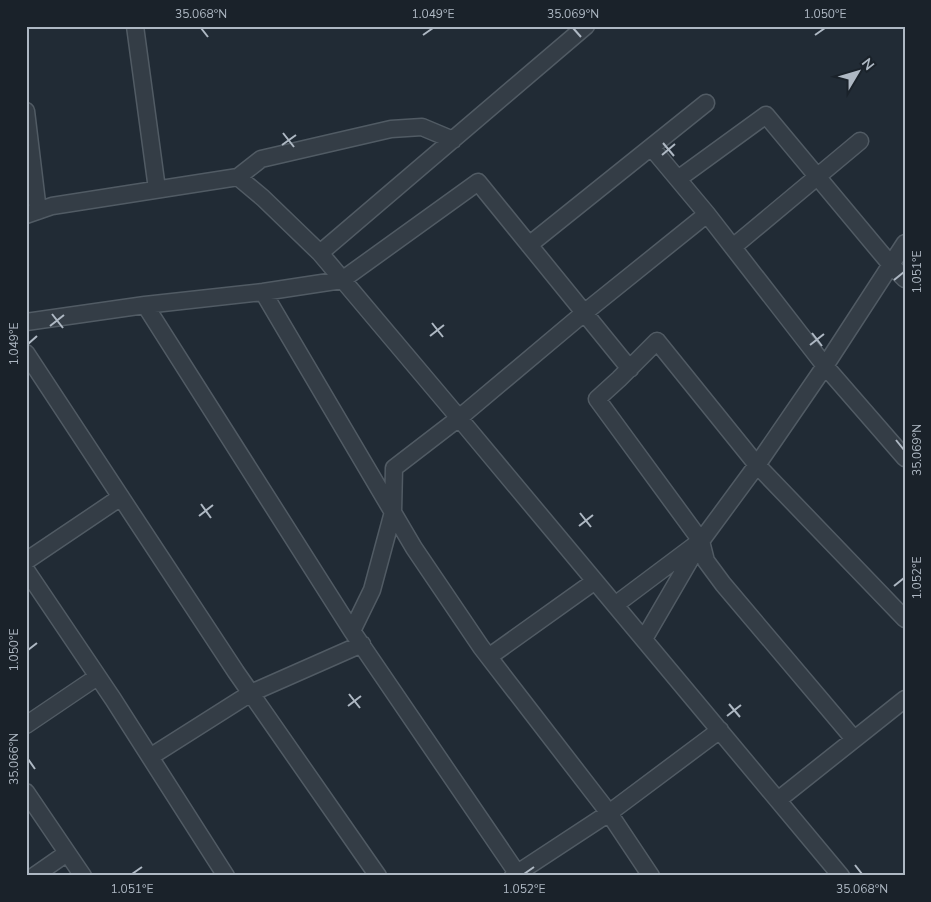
<svg xmlns="http://www.w3.org/2000/svg" width="931" height="902" font-family="'Nunito Sans',sans-serif">
<style>
.lines{fill:none;stroke-linecap:round;stroke-linejoin:round}
.street-casing{stroke:#515b64;stroke-width:19}
.street{stroke:#343d46;stroke-width:16}
.ticks{fill:none;stroke:#aeb8c3;stroke-width:2}
.neatline{fill:none;stroke:#aeb8c3;stroke-width:2}
.ticks-label{font-size:12px;text-anchor:middle;fill:#aeb8c3}
</style>
<rect width="100%" height="100%" fill="#212b35"/>
<g class="lines">
<defs>
<path id="street" d="M135,26L157,189
M26,111L38,211
M651,147L707,214L825,366L905,458
M238,177L261,159L391,129L422,127L453,140
M678,179L766,115L891,265L905,279
M26,215L52,206L238,177L263,198L320,253L459,418L841,876
M529,245L706,103
M733,247L860,141
M320,253L586,26
M263,292L414,548L481,647L609,813L651,876
M145,305L352,631L517,873
M26,322L145,305L263,292L342,280L478,182L630,369
M26,353L236,672L378,876
M26,561L121,497
M26,570L113,699L226,876
M615,605L695,545
M352,631L372,590L393,512L394,468L459,418L584,313L707,214
M644,639L701,541L757,465L825,366L905,243
M490,656L595,581
M26,725L97,677
M854,739L723,584L706,561L701,541L597,399L619,379L657,341L757,465L905,619
M150,757L251,693L362,644
M26,792L83,876
M778,800L905,699
M34,876L67,853
M513,876L609,813L720,730"/>
</defs>
<use href="#street" class="street-casing"/>
<use href="#street" class="street"/>
</g>
<path class="ticks" d="M201,28L208,37M573,28L581,37M423,35L433,28M815,35L825,28M283,133L294,147M663,143L674,156M282,145L296,135M662,155L675,144M894,280L904,272M52,314L63,328M432,323L443,337M50,326L64,315M812,333L822,346M430,336L444,325M28,344L37,336M810,345L824,334M896,440L904,450M201,504L211,518M580,513L591,527M199,516L213,505M579,526L593,515M894,586L904,578M28,650L37,643M349,694L360,708M729,704L740,717M348,706L361,696M727,716L741,705M28,759L35,769M855,865L862,874M132,874L142,867M524,874L534,867"/>
<rect width="931" height="902" fill="none" stroke="#1a222a" stroke-width="55"/>
<g transform="translate(858 72) rotate(52)" stroke="#1a222a" stroke-width="4" paint-order="stroke">
<path d="M0-4L9 19L0 12L-9 19Z" fill="#aeb8c3"/>
<text y="-8" font-size="14" font-weight="bold" text-anchor="middle" fill="#aeb8c3">N</text>
</g>
<rect x="28" y="28" width="876" height="846" class="neatline"/>
<g class="ticks-label">
<text x="201" y="18">35.068°N</text>
<text x="433" y="18">1.049°E</text>
<text x="573" y="18">35.069°N</text>
<text x="825" y="18">1.050°E</text>
<text transform="translate(917 272) rotate(-90)" y="4">1.051°E</text>
<text transform="translate(14 344) rotate(-90)" y="4">1.049°E</text>
<text transform="translate(917 450) rotate(-90)" y="4">35.069°N</text>
<text transform="translate(917 578) rotate(-90)" y="4">1.052°E</text>
<text transform="translate(14 650) rotate(-90)" y="4">1.050°E</text>
<text transform="translate(14 759) rotate(-90)" y="4">35.066°N</text>
<text x="132" y="893">1.051°E</text>
<text x="524" y="893">1.052°E</text>
<text x="862" y="893">35.068°N</text>
</g>
</svg>
